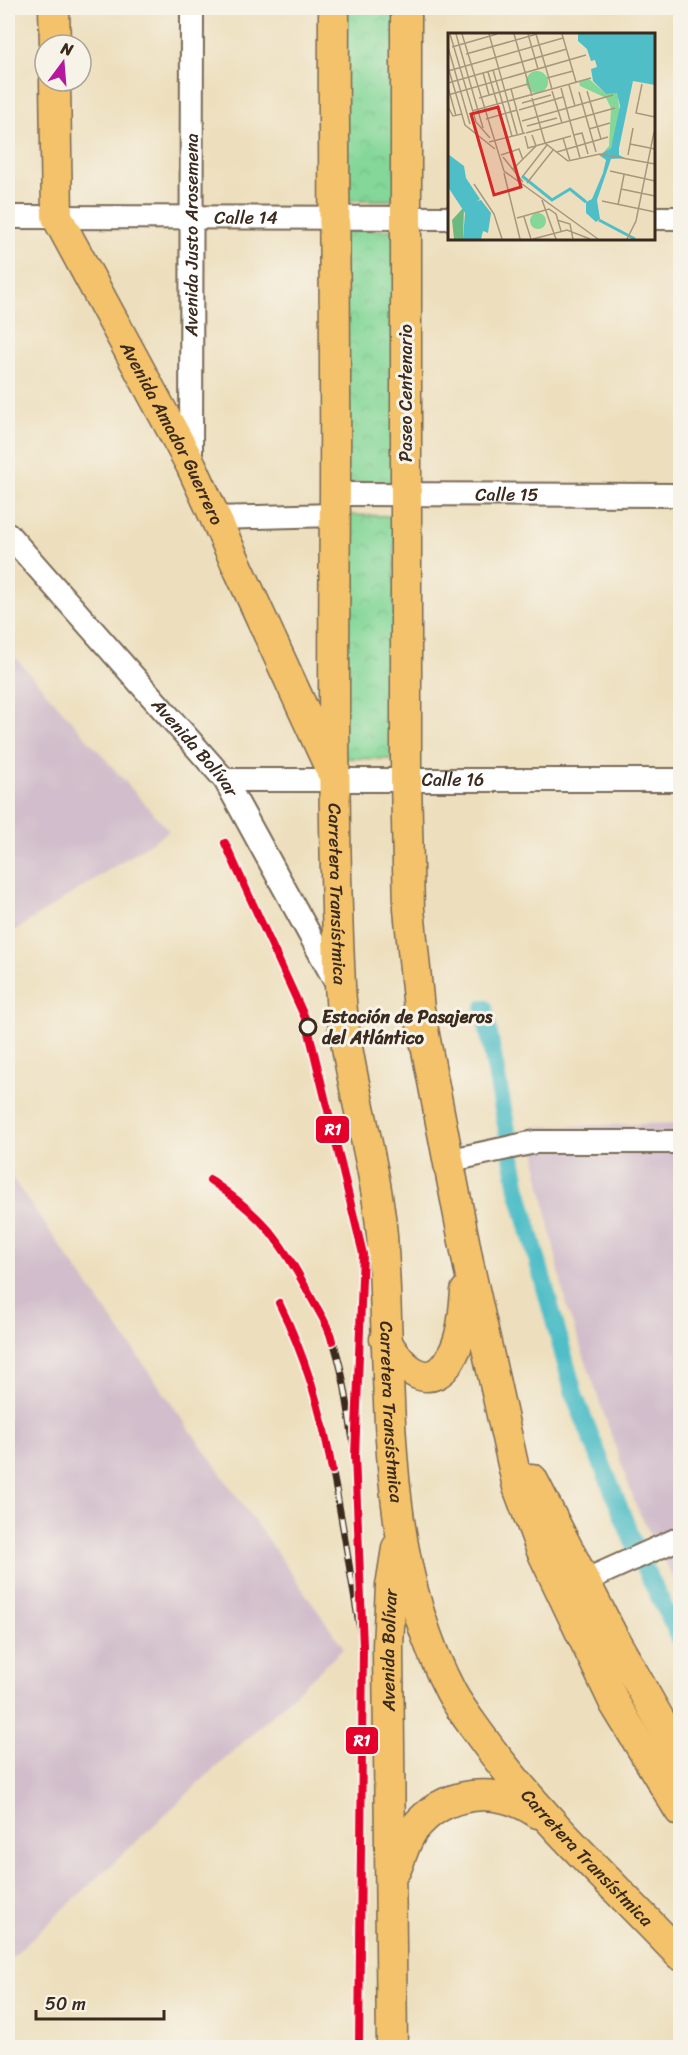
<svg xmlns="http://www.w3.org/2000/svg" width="688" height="2055" font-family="Sriracha,sans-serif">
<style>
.industrial{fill:#d1bdcb}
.park{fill:url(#park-crowns);stroke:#60805b;stroke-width:1.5}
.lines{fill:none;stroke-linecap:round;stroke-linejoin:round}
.canal{stroke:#50bec7;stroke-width:18}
.minor-casing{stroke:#796956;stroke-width:26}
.major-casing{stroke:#796956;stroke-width:33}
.minor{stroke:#fff;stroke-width:22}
.major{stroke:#f3c26a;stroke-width:30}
.rail-casing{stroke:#3b2a1e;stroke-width:7}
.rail{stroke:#f7f3e8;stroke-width:4.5;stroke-dasharray:14;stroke-linecap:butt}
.rail-1-casing{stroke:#f7f3e8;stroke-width:12}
.rail-1{stroke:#e4002b;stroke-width:8}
.stop-dot{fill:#f7f3e8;stroke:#3b2a1e;stroke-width:3}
.labels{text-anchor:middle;stroke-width:6;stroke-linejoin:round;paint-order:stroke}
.street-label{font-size:18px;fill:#3b2a1e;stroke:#f7f3e8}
.stop-label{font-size:18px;font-weight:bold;fill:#3b2a1e;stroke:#f7f3e8;text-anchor:start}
.inset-river{fill:none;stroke:#50bec7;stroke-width:3}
.inset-road{fill:none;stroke:#a6977d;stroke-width:1.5}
.view{fill:#d62828;fill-opacity:0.15;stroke:#d62828;stroke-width:3}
.inset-edge{fill:none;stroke:#3b2a1e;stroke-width:3}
.line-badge{stroke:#f7f3e8;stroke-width:2}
.badge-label{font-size:16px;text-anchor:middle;font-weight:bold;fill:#fff}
</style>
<defs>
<pattern id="park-crowns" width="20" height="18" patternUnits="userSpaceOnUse" patternTransform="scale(1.5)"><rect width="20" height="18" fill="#84d798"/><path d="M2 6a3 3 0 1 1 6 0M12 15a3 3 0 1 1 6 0" fill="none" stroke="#73b983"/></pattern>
</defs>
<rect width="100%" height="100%" fill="#f7f3e8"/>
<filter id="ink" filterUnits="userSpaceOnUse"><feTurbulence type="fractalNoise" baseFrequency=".0167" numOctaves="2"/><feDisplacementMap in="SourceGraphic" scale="12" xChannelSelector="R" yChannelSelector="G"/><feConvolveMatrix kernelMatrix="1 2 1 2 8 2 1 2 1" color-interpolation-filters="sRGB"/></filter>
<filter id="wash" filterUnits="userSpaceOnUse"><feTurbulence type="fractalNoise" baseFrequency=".008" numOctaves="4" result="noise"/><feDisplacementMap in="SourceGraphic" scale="24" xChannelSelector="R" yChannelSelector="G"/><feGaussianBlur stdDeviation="1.35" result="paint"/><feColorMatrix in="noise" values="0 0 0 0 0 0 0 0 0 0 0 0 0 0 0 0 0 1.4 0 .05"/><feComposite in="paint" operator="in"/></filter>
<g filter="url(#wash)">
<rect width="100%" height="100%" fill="#eddfbd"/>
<path class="industrial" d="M8,649L169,831L8,935Z
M680,1123V1591L636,1506L566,1305L538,1171L533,1127Z
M8,1172L344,1648L8,1961Z"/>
<path class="park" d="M345,8H397V200H343Z
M343,230H399L397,483H341Z
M341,515L395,516L392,759L337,758Z"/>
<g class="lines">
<path class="canal" d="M484,1008L518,1189L575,1397L640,1559L680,1638"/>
</g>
</g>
<g filter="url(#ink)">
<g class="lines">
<defs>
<g id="minor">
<path id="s1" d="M8,217L450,218"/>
<path d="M654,218H680"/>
<path id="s2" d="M191,465L192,8"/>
<path id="s3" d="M335,494L680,495"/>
<path d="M214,518L335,515"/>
<path id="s4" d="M8,534L225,780L339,988"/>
<path id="s5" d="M225,780H680"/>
<path d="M447,1161L535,1142H680"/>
<path d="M584,1581L680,1538"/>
</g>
<g id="major">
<path d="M54,8L55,45"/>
<path id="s6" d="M334,8C333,169 336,330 335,491C334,655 332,821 340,985C344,1074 378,1159 383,1249C392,1396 380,1557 451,1692C459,1707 470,1721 480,1735C538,1816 612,1883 680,1955"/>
<path d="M406,8V779L409,909L419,1009L469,1267L518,1487L542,1551L615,1704L680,1811"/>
<path id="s7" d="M55,81L57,217L191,465L331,770"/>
<path d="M385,1339C400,1367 432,1398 453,1354C463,1335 464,1312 466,1291"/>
<path d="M532,1479L615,1641L680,1756"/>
<path d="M396,1869C401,1857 405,1841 413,1830C444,1790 497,1785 538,1813"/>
<path id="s8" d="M392,2048L388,1646L391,1586L397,1548"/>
</g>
</defs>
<use href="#minor" class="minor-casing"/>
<use href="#major" class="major-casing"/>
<use href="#minor" class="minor"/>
<use href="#major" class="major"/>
<defs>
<path id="rail" d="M210,1180C222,1188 236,1196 247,1206C278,1231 317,1298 331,1335C345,1374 349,1416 355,1456
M279,1303C332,1409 341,1530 363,1646"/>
</defs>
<use href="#rail" class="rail-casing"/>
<use href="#rail" class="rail"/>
<defs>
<path id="rail-1" d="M225,843L306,1020L363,1254L355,1456L363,1646L359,2048
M210,1180C265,1218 281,1240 312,1299C319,1312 329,1326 332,1341
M279,1303C305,1356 322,1411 332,1470"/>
</defs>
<use href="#rail-1" class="rail-1-casing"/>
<use href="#rail-1" class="rail-1"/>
</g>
</g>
<circle class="stop-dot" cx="308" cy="1027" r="8"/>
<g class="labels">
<g class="street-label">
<text dy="6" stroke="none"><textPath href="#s1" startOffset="238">Calle 14</textPath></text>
<text dy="6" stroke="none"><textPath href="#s2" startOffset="230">Avenida Justo Arosemena</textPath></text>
<text transform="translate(406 393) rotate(-90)" y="6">Paseo Centenario</text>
<text dy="6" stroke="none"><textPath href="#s7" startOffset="381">Avenida Amador Guerrero</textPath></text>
<text dy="6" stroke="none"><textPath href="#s3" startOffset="172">Calle 15</textPath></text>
<text dy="6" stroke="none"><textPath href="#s4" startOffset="284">Avenida Bolívar</textPath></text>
<text dy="6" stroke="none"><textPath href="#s5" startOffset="228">Calle 16</textPath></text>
<text dy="6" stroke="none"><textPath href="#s6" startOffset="886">Carretera Transístmica</textPath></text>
<text dy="6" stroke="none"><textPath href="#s6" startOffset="1408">Carretera Transístmica</textPath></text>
<text dy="6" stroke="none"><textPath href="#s8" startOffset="398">Avenida Bolívar</textPath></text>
<text dy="6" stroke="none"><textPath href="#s6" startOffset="1912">Carretera Transístmica</textPath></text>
</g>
<g class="stop-label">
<text x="322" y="1023">Estación de Pasajeros<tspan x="322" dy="21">del Atlántico</tspan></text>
</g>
</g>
<g transform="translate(448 33)">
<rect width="207" height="207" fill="#eddfbd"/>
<path d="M141,46L158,61L169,59L170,63L172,85L163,115L155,120L161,113L163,75L158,65L132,53L131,49Z" fill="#84d798"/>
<path d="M16,174L15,206H6L4,187Z" fill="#6bb880"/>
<path d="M78 49a11 11 0 1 1 22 0a11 11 0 1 1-22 0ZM82 188a8 8 0 1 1 16 0a8 8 0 1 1-16 0Z" fill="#84d798"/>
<path d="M130,1H207V52L185,48L171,115V122L177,125L163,126L149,167L152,186L148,189L138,180V169L144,166L155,140L158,127L151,122L163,115L172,73L169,60L158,61L145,48L143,36L149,34L147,27L143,28L139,16L130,8ZM0,121L16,133L18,145L32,166L29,168L33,167L43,180L40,200L35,198L33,206H15L17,180L0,154Z" fill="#50bec7"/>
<path class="inset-river" d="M74,143L104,167L122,156L138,169M151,187L187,206"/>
<path class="inset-road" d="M2,1L28,89L42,105M8,1L35,95M14,1L56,138L150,206M41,1L69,101M66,1L84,63M80,1L90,36M114,1L128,49M0,14L22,91M4,14L49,1M18,21L89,1M0,34L17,92L47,116M45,37L64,103M0,38L115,5M40,39L59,104M35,40L41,62M99,45L125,38M0,50L119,16M194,51L188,80L207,84M121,52L127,73M0,54L8,83M113,55L132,125M63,56L75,100M104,56L143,45M104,58L114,90M139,58L153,106M131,59L148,119M0,62L138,22M31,65L80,51M84,65L97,110L120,128L152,121L207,131M74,70L103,62M0,74L5,83L14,81M71,77L115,64M24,78L104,56L88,1M38,86L69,77M74,88L165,62M79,93L109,85M141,96L162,90M78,100L167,75M126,102L134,100L140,121M77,103L80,115L123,103M115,105L122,128M41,109L77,100M182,111L207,116M109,119L160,104M53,122L71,116L75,127M180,122L185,95M55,124L75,149M65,136L88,113L84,102M162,138L207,148M56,140L72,206M75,143L99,112M79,150L105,117M26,151L46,181L54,206M173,156L207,163M94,167L108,206M154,168L207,179M170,172L176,142M76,184L83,206M69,185L101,176L108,181L113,198M109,187L122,191L125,206M85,206L119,197L142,206M179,206L188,188L206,99"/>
<path class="view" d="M50,74L73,154L46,162L23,81Z"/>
<rect width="207" height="207" class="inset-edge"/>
</g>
<g class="line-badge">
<rect x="315" y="1115" width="35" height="29" rx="6" fill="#e4002b"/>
<rect x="345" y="1726" width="34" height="29" rx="6" fill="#e4002b"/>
</g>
<g class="badge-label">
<text x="333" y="1135">R1</text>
<text x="362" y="1746">R1</text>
</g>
<rect width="688" height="2055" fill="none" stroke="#f7f3e8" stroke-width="30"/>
<g transform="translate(63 63) rotate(16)"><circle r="28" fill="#f7f3e8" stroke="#aca397" stroke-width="1.5"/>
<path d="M0-4.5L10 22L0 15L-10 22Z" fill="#b5179e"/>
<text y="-9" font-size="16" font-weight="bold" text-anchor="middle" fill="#3b2a1e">N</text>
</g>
<path d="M36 2010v9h128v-9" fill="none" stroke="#3b2a1e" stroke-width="3"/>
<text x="45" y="2010" font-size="18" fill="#3b2a1e" stroke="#f7f3e8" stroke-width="4.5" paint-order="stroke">50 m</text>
</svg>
